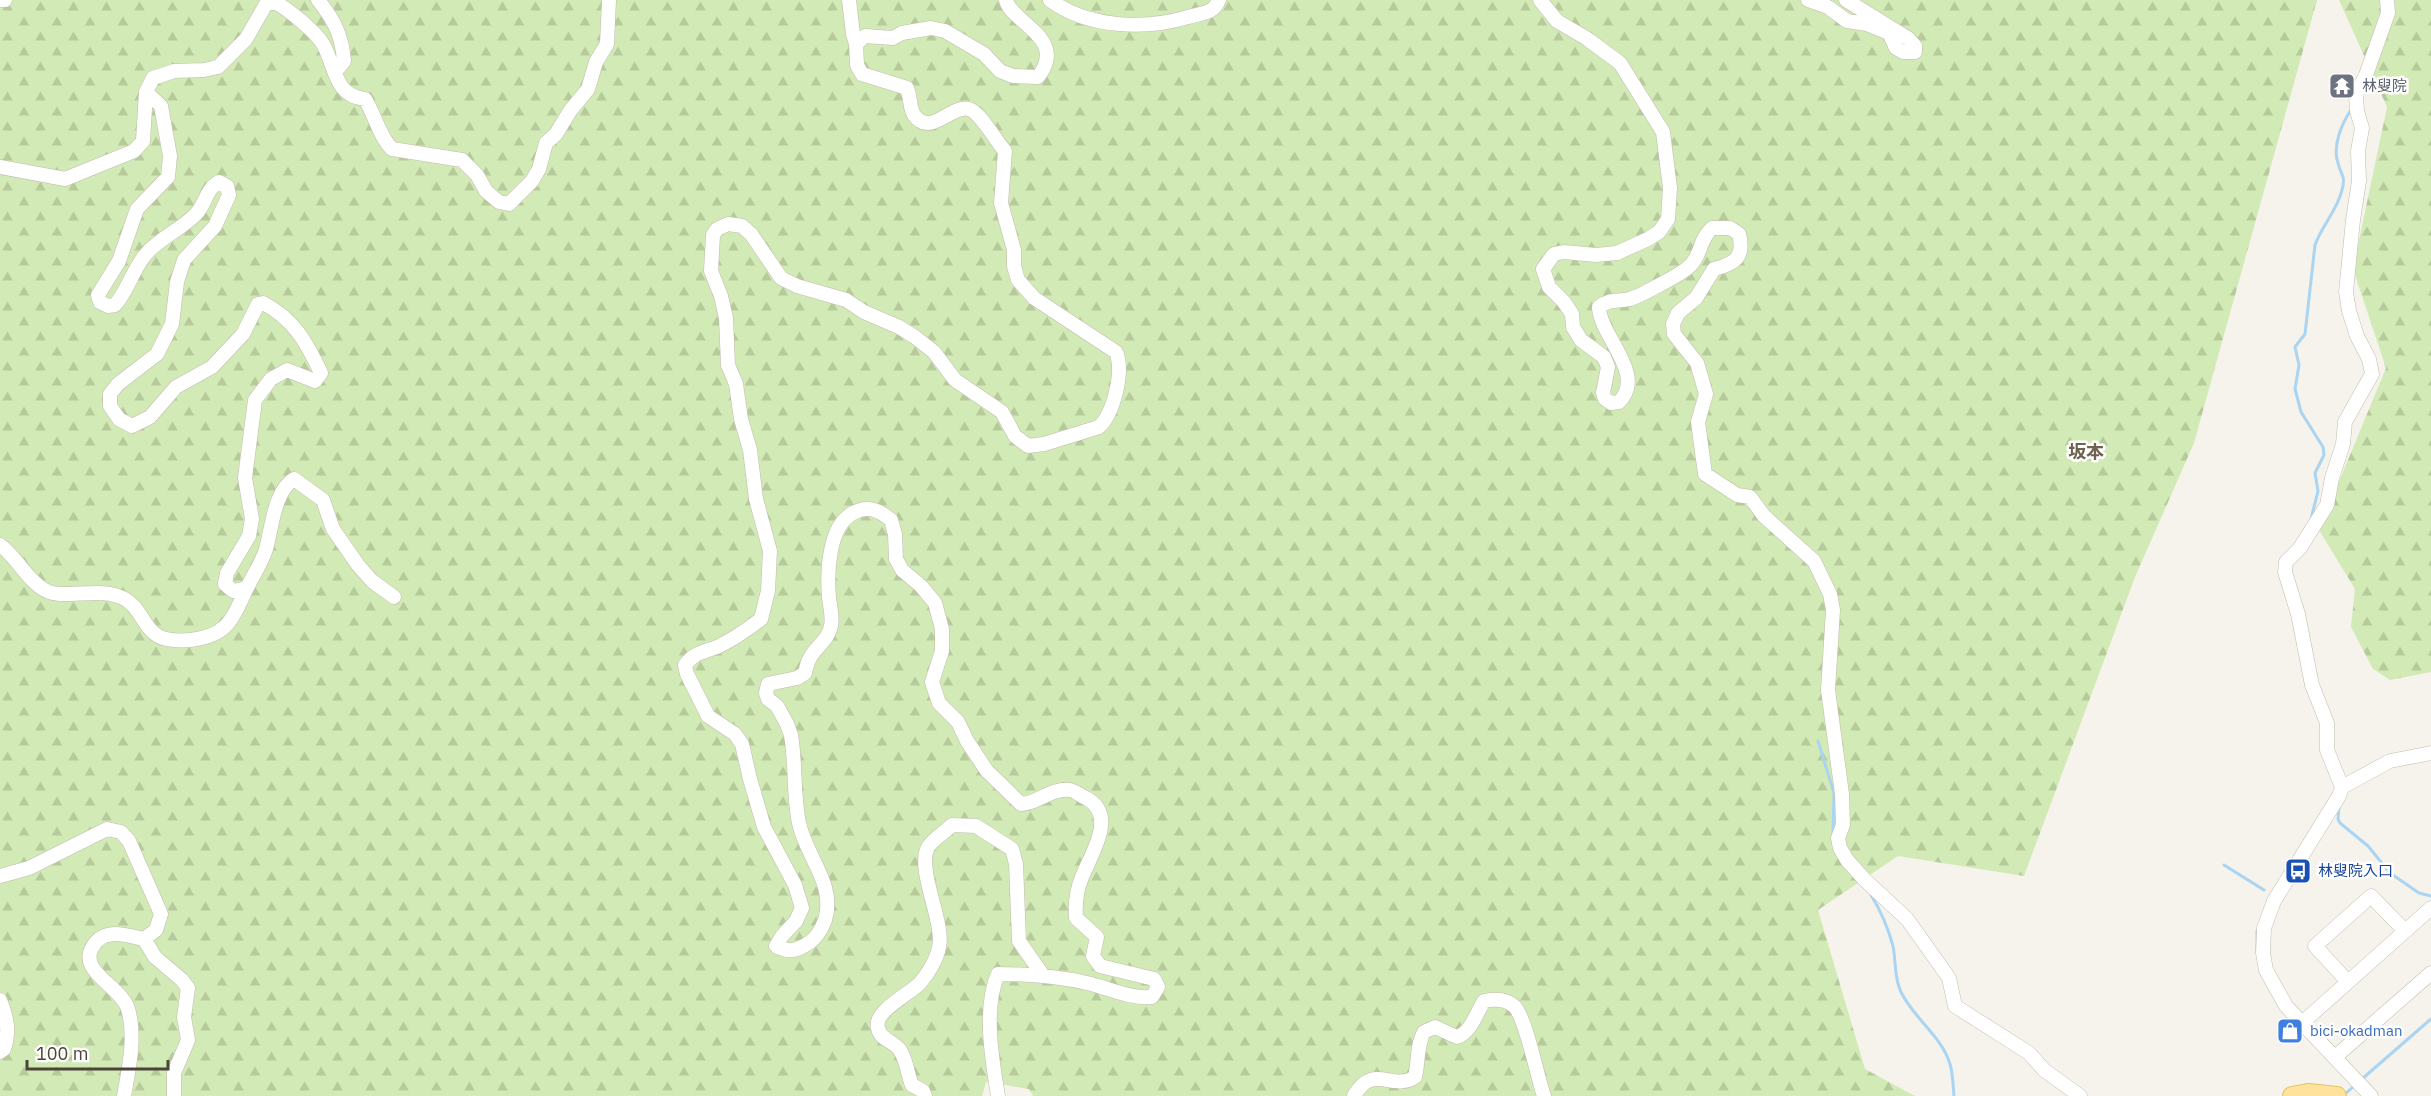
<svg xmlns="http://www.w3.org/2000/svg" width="2431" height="1096" font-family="'IBM Plex Sans','Noto Sans JP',sans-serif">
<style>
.forest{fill:url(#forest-firs)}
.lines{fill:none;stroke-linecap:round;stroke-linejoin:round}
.stream{stroke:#a9d4f2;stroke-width:3}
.minor-casing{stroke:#c2bbae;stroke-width:15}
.major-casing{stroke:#e6c16a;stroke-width:20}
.minor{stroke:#fff;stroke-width:14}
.major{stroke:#ffe39c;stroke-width:18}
.labels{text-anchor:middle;stroke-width:5;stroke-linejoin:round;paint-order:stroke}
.worship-label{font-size:15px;fill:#5b616d;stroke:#fff;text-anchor:start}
.transit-label{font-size:15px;fill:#164399;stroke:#fff;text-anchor:start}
.shop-label{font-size:15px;fill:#366cbe;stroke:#fff;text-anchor:start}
.quarter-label{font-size:18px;font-weight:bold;fill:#6e6250;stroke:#fff}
</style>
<defs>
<pattern id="forest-firs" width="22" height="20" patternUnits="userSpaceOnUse" patternTransform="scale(1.5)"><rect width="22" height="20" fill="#d2eab5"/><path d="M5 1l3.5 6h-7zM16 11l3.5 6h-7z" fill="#b6ca9c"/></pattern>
</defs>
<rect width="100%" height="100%" fill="#f6f3ec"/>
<path class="forest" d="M0,0H2317L2194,443L2135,577L2024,876L1898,856L1818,910L1865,1069L1915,1096H1033L1029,1089L986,1082L982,1096H0Z
M2339,0H2431V672L2390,680L2373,669L2351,627L2355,589L2319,530L2386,368L2353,269L2387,107Z"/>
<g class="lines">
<path class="stream" d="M2311,519L2318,491L2315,473L2324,455L2323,447L2301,412L2295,389L2299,365L2295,347L2305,334L2315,245C2322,225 2337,211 2342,190C2346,175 2341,176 2338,163C2332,146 2342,123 2351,110
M1818,741L1834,793L1833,836
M2339,807L2338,819L2340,823L2368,846L2390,873L2419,893L2431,896
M2224,865L2264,890
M1871,895C1881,911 1888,928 1893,946C1896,961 1894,978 1901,992C1914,1019 1941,1035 1950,1064C1953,1074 1953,1086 1954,1096
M2257,951V931
M2362,1079L2431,1019
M2344,1095L2355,1085"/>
<defs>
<path id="minor" d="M0,0H5
M318,0C334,20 342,35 344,61L335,72
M849,0L853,34L856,44
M1050,0C1088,28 1145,30 1188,17C1201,13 1214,14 1219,0
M1540,0L1557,21L1586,38L1620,63L1663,132L1670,188L1668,219L1659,232L1648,239L1617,253L1596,255L1564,252L1554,254L1543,269L1549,287L1564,302L1572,314L1573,327L1581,340L1604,357L1608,367L1603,393L1605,399L1611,403L1619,402C1647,374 1600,337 1599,307C1610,298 1617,302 1630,299C1640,296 1675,277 1685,270C1703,257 1697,242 1712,228H1730L1739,234C1745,257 1735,264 1714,269L1696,298L1678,313L1673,324L1674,334L1697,363L1706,394L1698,422L1705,474L1737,495L1750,497L1764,516L1814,561L1830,594L1833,610L1828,690L1842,794L1843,825L1838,838L1840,848L1847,860L1865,880L1907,919L1949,978L1955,1006L2029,1053L2044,1070L2080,1096
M1808,0L1828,7L1847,21L1867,24L1889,33L1896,48L1903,52H1915V46L1909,39L1846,0
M146,92L161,106L170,156L168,177L137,209L119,261L98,295L100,302L108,306L115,305C128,290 133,269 146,254C160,237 181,230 196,214C206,203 206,189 219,182L227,186L229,195L215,226L184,260L177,282L172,324L157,354L118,384L110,394V406L119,419L132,426L150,417L176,387L212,367L243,334L258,304L263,303C294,319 307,343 321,373L315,381L287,370L271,379L255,400L245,478L252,519L249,536L227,573L225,584L233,591L247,588
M0,167L65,179L134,151L143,141L146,92L153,78L174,71L204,70L218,67L246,39L266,4L274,2C286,7 316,32 323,44C336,67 334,96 365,99C375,115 379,136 392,149L462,160L477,175L486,191L499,202L509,204L532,181L539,169L546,143L556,134L570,111L588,89L596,62L607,44L609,0
M0,545C17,557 30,585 49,592C69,599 102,586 125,599C143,609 144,634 166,639C185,643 217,639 229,622C237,612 242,597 248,586C254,574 262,562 266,549C272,528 274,491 294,479L323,500L333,529L358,565L372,581L394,597
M2342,787L2390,761L2431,753
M0,876L29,868L107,829L121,832L129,841L161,914L156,930L144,939
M2348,982L2315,946L2371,896L2405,931
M0,1000C7,1018 10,1031 4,1049L0,1052
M2302,1023L2431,908
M2335,1057L2431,973
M124,1096C129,1068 136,1036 128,1009C121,985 72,970 96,942C108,928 129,936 144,939L155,957L182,980L188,988L184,1017L188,1040L174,1073V1096
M925,1096L923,1091L912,1085C907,1073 907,1061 900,1050C894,1041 880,1040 878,1028C873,1011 910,994 920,983C928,974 937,959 939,947C945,923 916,869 928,847C933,839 945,832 952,825L976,826L1012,849L1016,864L1019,941L1042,974
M998,1096C992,1060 983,1007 998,974C1030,974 1056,976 1087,983C1109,988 1130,999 1152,997L1158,987L1154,979L1100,966L1093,956L1097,937L1076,918C1075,904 1076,891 1082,877C1091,854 1118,815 1086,798C1081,796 1075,791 1070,790C1050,788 1037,804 1021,804L987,771L967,741L958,722L939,703L932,682L942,651V629L935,603L921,586L902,570L896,559L895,534L891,520C879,510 868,505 853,513C828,526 827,573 829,598C830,607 833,616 831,626C828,640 818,645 811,656C808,661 806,668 805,673L797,678L768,684L766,693L768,699L777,706L787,724L791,735C796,764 793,794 799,823C806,857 836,884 825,920C822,928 817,937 810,942C797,951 789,953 776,946L782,936L796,921L802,908L795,885L764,827L750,779L742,744L735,734L708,716L687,674L685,665C694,653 703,652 717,647C732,640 748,629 761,619L768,591L770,551L756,499L750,450L741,419L736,384L728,365L726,318L721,296L711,271L713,235L717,229L728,224L742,226L751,234L781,278L797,286L846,300L864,312L899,327L915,337L934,352L955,380L1002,412L1015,436L1028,446L1044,444L1099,427C1114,413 1124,371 1116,352L1034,298L1018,280L1014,266V250L1001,203L1005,151C996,141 980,112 969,109C951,104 931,138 914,115C909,107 911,97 907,88L862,74L857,65L856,44L865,36L893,38L902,33L931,28L945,31L984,54L1000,71L1013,76L1038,77C1069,38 1010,22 1006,0
M1354,1096C1373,1062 1392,1092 1415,1077C1419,1061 1416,1047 1424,1032L1435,1027L1457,1037C1471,1032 1476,1014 1484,1001C1494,999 1507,999 1515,1007C1526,1019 1537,1076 1544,1096
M2371,1096L2286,1006L2266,970L2263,953L2264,928L2274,901L2339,796L2342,787L2327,750V723L2312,685L2298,614L2285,572L2286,562L2300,548L2327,505L2332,478L2343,444L2345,422L2372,374L2369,359L2357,336L2349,311L2346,292L2353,220L2359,181L2358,151L2362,128L2357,111L2356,95L2366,75L2388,13L2387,0"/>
<path id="major" d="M2292,1096L2308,1093L2337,1096"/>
</defs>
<use href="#minor" class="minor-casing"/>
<use href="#major" class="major-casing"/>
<use href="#minor" class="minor"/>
<use href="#major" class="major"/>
</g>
<defs>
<symbol id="temple-square" viewBox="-11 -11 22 22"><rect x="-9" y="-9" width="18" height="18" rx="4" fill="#6b7280" stroke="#fff"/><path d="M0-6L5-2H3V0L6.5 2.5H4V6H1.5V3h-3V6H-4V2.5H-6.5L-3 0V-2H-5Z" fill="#fff"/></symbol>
<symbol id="bus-square" viewBox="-11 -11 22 22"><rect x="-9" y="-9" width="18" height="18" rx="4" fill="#1a4fb4" stroke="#fff"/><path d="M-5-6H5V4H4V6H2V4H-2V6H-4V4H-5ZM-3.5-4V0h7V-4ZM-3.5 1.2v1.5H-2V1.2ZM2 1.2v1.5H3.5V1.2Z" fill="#fff"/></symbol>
<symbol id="shop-square" viewBox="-11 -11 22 22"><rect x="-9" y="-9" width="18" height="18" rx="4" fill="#3f7fe0" stroke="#fff"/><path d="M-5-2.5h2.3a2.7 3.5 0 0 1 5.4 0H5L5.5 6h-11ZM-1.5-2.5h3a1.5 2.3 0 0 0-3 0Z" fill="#fff"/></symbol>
</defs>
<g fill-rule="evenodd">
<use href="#temple-square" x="2327" y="71" width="30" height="30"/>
<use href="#bus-square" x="2283" y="856" width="30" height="30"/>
<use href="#shop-square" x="2275" y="1016" width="30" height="30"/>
</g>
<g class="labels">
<g class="worship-label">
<text x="2362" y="91">林叟院</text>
</g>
<g class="transit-label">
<text x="2318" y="876">林叟院入口</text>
</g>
<g class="shop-label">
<text x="2310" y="1036">bici-okadman</text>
</g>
<g class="quarter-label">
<text x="2086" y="458">坂本</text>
</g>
</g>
<path d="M27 1060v9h141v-9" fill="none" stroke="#4b4439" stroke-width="3"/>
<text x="36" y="1060" font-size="18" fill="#4b4439" stroke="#ffffff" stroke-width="4.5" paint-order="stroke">100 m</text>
</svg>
